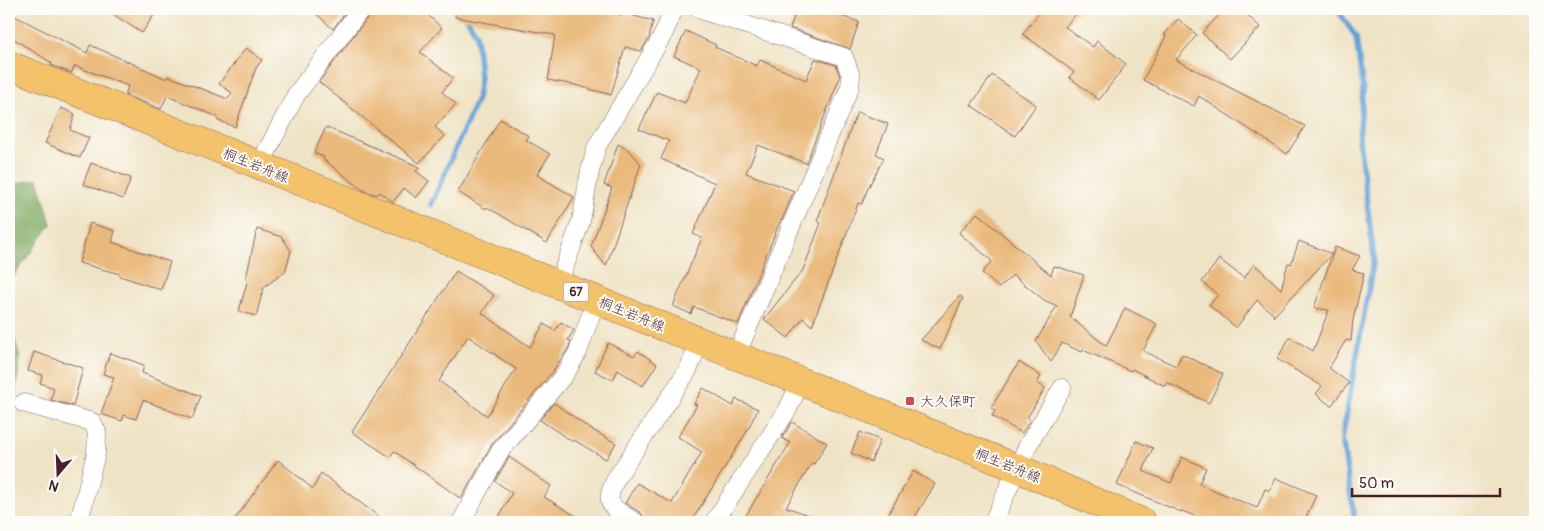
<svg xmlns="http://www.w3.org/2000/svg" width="1544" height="531" font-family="Pangolin,'Klee One',sans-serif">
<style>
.forest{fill:#80ac66;stroke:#656648}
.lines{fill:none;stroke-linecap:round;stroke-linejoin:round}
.stream{stroke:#63a2d6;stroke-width:5.5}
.building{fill:#eab97c;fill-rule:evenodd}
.minor-casing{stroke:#846461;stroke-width:19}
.primary-casing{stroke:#846461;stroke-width:29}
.minor{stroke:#fff;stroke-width:18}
.primary{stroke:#f3c26a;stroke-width:28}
.poi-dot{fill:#d1495b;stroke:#fdfcf7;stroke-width:2}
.labels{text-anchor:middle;stroke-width:4;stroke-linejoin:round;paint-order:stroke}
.shield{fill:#fdfcf7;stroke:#806168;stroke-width:1}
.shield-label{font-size:12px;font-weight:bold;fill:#4a1f2b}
.street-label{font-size:14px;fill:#4a1f2b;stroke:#fdfcf7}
.poi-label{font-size:14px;fill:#4a1f2b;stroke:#fdfcf7;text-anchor:start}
</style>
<rect width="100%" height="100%" fill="#fdfcf7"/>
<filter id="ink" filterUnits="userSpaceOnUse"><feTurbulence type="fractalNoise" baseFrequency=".02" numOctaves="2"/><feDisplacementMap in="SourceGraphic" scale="10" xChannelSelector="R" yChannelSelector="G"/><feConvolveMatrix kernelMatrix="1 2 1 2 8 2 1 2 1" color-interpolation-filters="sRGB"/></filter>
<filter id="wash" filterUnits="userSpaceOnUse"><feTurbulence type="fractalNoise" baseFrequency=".0096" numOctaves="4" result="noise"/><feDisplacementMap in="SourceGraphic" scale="20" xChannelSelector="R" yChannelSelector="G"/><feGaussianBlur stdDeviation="1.12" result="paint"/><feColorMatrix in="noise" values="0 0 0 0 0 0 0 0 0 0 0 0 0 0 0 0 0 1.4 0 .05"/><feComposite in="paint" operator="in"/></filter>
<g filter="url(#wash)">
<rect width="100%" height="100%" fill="#efe3c5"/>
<path class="forest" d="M38,179L51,224L9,283V185Z
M9,319L20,358L13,417L9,429Z"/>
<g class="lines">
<path class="stream" d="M1337,9L1356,37L1363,89L1359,140L1374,258L1342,439L1355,522
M431,205L477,99L480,78L476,34L462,9"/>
</g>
<g id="blocks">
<path class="building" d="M105,9H158L142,33Z
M311,9H348L333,29Z
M371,9H421L442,28L420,52L453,78L442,92L456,104L435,127L445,136L419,163L319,82L369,15Z
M456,9H574L622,15L623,13L653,21L649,38L641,51L625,47L611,95L575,85L548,80L555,35L455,17Z
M797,9H821L859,22L850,49L790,28Z
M1042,9H1080L1065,27L1093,47L1097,41L1126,64L1099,100L1069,77L1074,72L1023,34Z
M1225,9H1241L1260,27L1230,59L1202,33Z
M9,13L87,53L90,45L167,79L168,76L228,99L232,93L219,84L246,48L262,60L256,68L235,127L217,120L218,117L167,96L161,109L125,95L128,86L75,66L71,73L51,65L52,63L9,36Z
M1178,19L1197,35L1176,60L1305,126L1287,154L1199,96L1194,106L1143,80L1166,36L1164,35Z
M686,31L716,45L715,47L757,66L760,60L806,80L815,59L836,65L840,77L806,163L758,145L746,173L794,191L782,220L781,219L738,324L694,307L691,314L673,306L702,238L693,234L715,183L661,159L669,141L639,129L657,92L685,103L701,68L674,56Z
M992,75L1036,105L1015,136L971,105Z
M61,108L75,114L70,130L89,138L80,158L45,143Z
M857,112L888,124L876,154L884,158L868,188L862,204L858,203L812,326L803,318L788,338L764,319L803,270L821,223L817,221Z
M500,119L529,136L526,140L550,154L537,175L574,197L547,243L487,207L486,209L458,192Z
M326,127L420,167L416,171L429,181L416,198L404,188L393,202L380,192L377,195L363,190L323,159L324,157L314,153Z
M618,144L630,151L641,164L606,266L591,247L612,188L604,185Z
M91,163L131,178L123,199L83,184Z
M977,213L1051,275L1054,266L1084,275L1070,317L1106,346L1125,308L1157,324L1143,351L1176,366L1182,354L1223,374L1209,403L1166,382L1165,386L1132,369L1131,371L1083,350L1082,352L1062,343L1051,362L1036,341L1057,306L1044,300L1013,275L999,288L982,273L992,261L959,233Z
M90,223L115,231L112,242L170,262L161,290L120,276V274L79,263Z
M257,229L282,237L291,251L285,272L264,287L256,316L239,311L248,279L246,278Z
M1299,241L1332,254L1273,317L1274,315L1257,300L1236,328L1209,305L1218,295L1202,282L1219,259L1244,278L1254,264L1281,289L1288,263L1291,264Z
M1335,247L1360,256L1352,270L1364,273L1353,320L1351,341L1346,340L1329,368L1349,383L1331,406L1316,394L1322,386L1277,359L1290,337L1313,351L1329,310L1314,308Z
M456,271L494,295L482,313L530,347L544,324L555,331L561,322L574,330L568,340L571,341L569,347L553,371L492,444L461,499L394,451L390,457L352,432ZM468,336L516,369L487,416L439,381Z
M960,296L963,298L940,349L921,340Z
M608,343L634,356L638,351L657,364L643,386L618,370L613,380L595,371Z
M34,352L83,368L73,406L51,400L54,388L40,383L43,375L28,371Z
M110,353L144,365L142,373L201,396L192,419L143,400L136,419L124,415L122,421L101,414L114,377L103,374Z
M1019,362L1041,376L1037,383L1045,388L1027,418L1030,420L1022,433L992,416L995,411L991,408Z
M703,388L733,406L736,399L758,409L746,433L691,522H648L641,513L625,503L637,483L672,503L702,452L678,437L697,405L694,404Z
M554,403L589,428L616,443L606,459L574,440L573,442L540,420Z
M792,422L827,443L814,464L812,463L786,507L823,520L822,522H742L790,443L782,438Z
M860,432L880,440L871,462L851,453Z
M1136,441L1153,448L1143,471L1171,483L1182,457L1206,468L1199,484L1257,508L1265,489L1270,491L1276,478L1316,495L1304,522H1210L1182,511L1181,512L1117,485Z
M509,457L551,486L544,497L586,522H544L531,514L526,522H496L512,493L495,481Z
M278,460L313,489L321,473L386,522H233Z
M913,471L935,484L912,522H884Z"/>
</g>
</g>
<g filter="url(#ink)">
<use href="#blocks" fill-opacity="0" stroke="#846461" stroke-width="1"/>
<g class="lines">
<defs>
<path id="minor" d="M698,9L844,57L851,76L850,87L736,356
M259,166L296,95L361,9
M558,285L581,221L590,171L597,146L663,35L674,9
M23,403L92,422L97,432L96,453L79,522
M461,522L500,451L565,374L578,352L596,300
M635,522C611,507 602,505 617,477L688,370L700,341
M714,522L788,409L801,381
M993,522L1027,447L1062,388"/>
<path id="primary" d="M9,65L1017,468L1142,522"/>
</defs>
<use href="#minor" class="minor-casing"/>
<use href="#primary" class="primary-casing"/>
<use href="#minor" class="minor"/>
<use href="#primary" class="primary"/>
</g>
</g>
<rect class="poi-dot" x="905" y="396" width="10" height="10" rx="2.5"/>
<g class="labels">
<rect class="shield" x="563.5" y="282.5" width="25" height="19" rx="4"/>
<g class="shield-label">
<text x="576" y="296">67</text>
</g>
<g class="street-label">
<text transform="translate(256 165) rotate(22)" y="5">桐生岩舟線</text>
<text transform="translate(632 314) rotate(22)" y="5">桐生岩舟線</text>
<text transform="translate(1008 465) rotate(22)" y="5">桐生岩舟線</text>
</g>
<g class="poi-label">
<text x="920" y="406">大久保町</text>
</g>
</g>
<rect width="1544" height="531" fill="none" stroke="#fdfcf7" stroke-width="30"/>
<g transform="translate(58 474) rotate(199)" stroke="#fdfcf7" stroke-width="4" paint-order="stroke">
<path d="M0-4L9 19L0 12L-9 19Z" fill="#4a1f2b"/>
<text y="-8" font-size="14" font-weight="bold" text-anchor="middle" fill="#4a1f2b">N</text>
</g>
<path d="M1352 488v8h148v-8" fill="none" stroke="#4a1f2b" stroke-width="2.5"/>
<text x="1359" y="488" font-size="15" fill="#4a1f2b" stroke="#fdfcf7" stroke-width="4" paint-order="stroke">50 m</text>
</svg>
